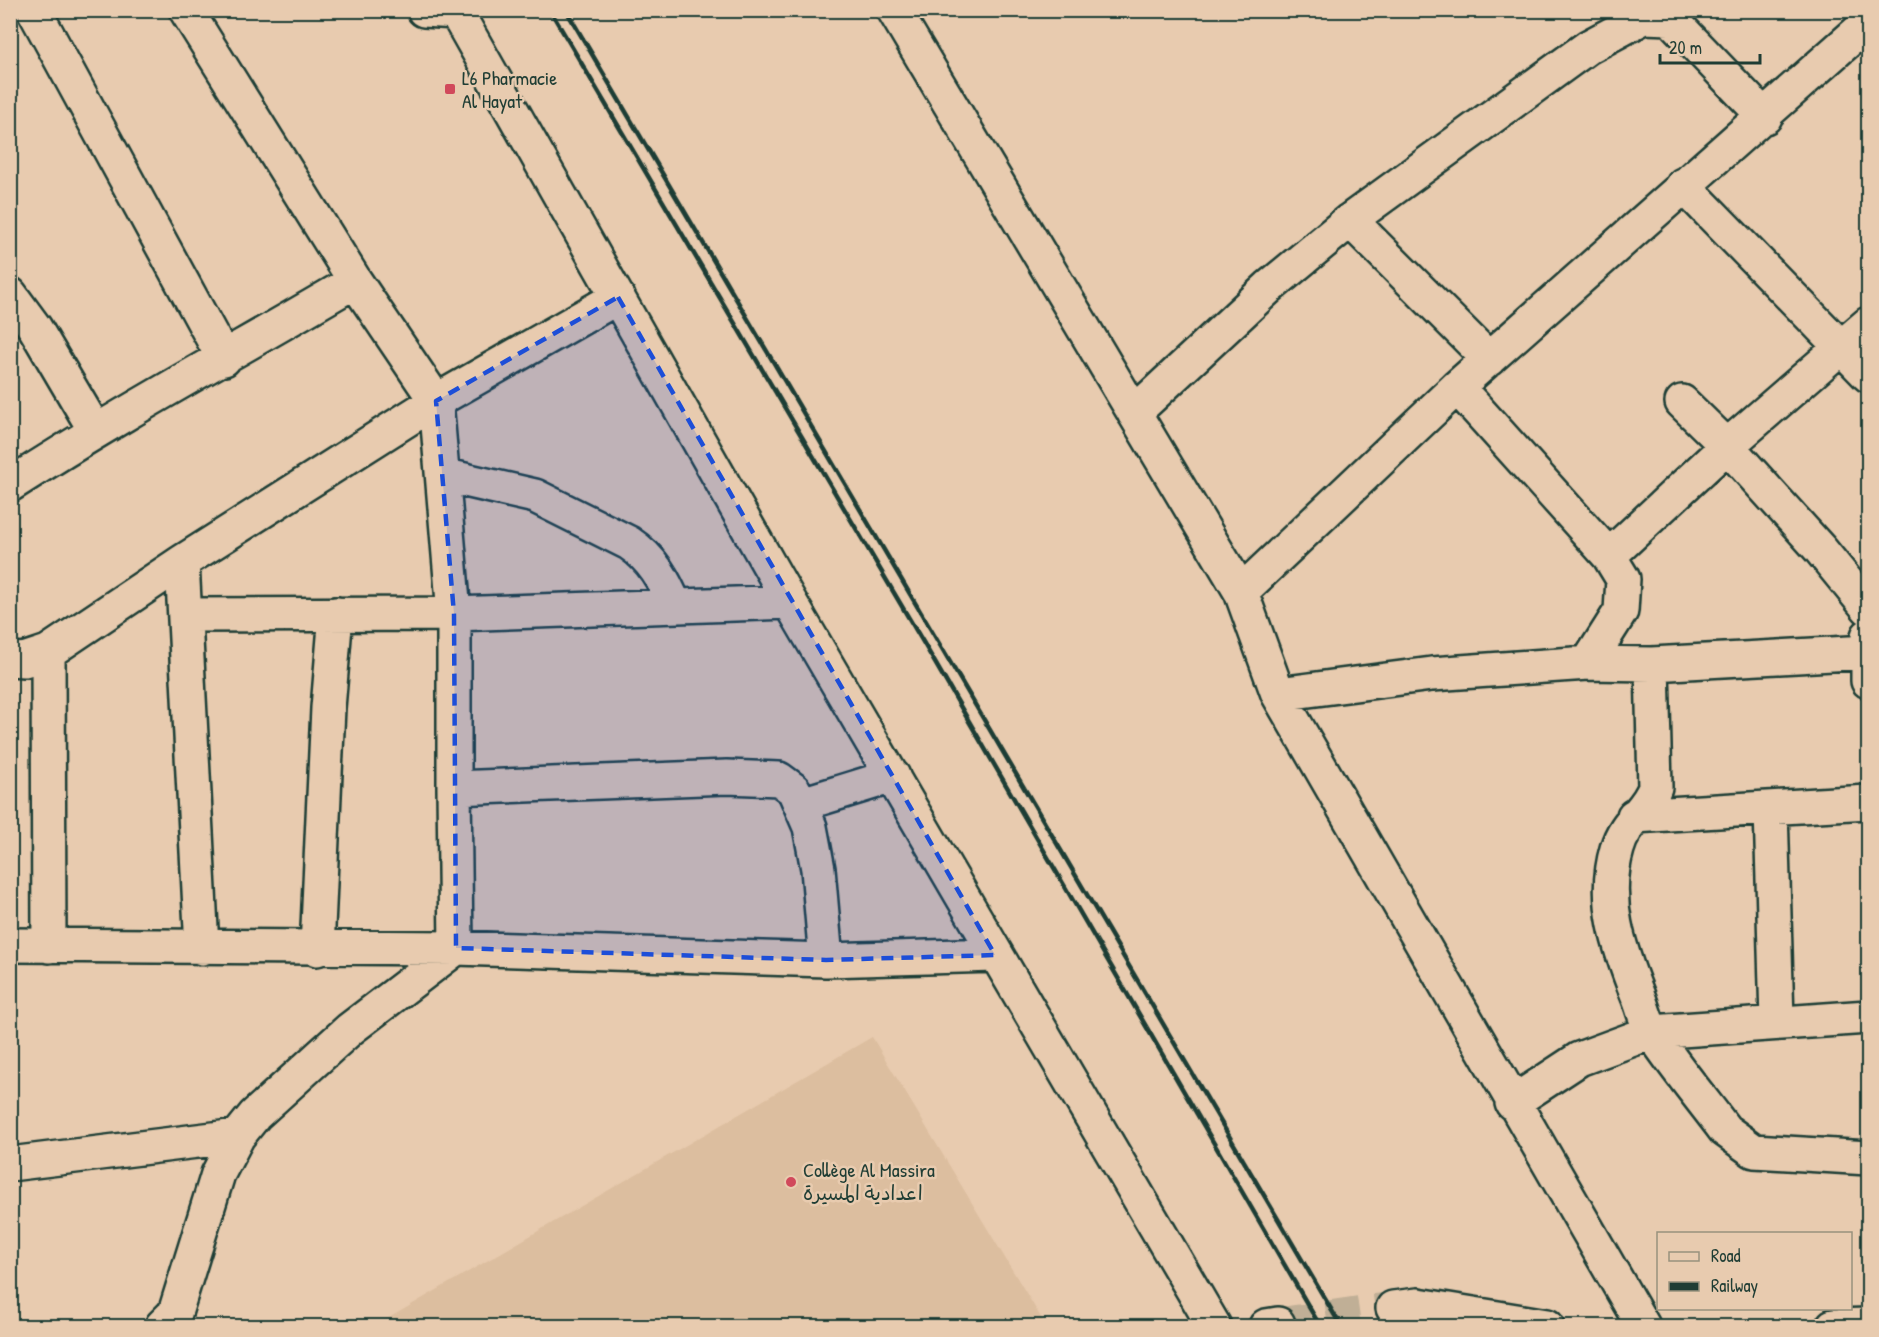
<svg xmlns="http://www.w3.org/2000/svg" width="1879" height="1337" font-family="'Patrick Hand','Playpen Sans Arabic',sans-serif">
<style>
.built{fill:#dcbe9f}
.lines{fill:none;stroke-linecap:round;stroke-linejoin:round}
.minor-tunnel{stroke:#c0af96;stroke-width:33;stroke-dasharray:33 16;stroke-linecap:butt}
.minor-casing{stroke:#1f3d34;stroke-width:38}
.minor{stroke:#e8cbaf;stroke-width:33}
.rail{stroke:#1f3d34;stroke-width:4.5}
.marked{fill:#1d4ed8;fill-opacity:0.2;stroke:#1d4ed8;stroke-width:4.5;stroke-dasharray:12 8;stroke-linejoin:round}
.poi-dot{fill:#d1495b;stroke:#e8cbaf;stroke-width:2}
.labels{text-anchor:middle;stroke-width:5;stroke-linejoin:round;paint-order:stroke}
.poi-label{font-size:20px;fill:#1f3d34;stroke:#e8cbaf;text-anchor:start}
</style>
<rect width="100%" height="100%" fill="#e8cbaf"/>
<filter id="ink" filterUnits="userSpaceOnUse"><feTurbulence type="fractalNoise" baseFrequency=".0167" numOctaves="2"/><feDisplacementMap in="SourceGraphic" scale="12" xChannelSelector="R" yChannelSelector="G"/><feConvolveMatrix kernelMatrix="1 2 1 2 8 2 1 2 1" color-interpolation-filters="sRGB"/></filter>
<g filter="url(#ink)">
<path class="built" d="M872,1037L1046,1326H375Z"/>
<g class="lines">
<path class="minor-tunnel" d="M1278,1324L1393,1308"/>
<defs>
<path id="minor" d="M34,10L224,359
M186,10L355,281L436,401L454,614V788
M424,10L456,12
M455,10L790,602L1214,1326
M894,10L1241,592L1278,694L1643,1326
M1683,185L1868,375
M1350,220L1489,359
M10,294L35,328L95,430
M1457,387L1609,556
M1682,402L1727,446L1820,549L1868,608
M1134,413L1269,287L1350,220L1588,47L1644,17L1670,18L1765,117
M443,475L535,496L629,543C653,559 664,580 675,606
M10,485C123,412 240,349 355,281
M182,562L202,948
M1241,592L1457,387L1868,23
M185,615L454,614L790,602
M1868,636V681
M48,652L49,946
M10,659L24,660L48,652L182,562L436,401L618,297
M1588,663L1621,611L1623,579L1609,556L1727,446L1868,324
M1652,664L1655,787C1648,810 1625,820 1617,849C1602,900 1619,948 1638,996C1643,1008 1646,1023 1653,1034C1675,1067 1701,1098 1725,1130L1754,1151L1868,1158
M1278,694L1432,674L1588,663L1652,664L1868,652
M802,804L893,776
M1771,809L1777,1021
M1634,816L1868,802
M10,945L456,948L826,960L995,955
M317,949L328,708L336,614
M1512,1103L1579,1059L1652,1032L1868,1017
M10,1164L238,1136
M1393,1308L1418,1305L1547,1326
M162,1326L175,1313L218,1174L238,1136L255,1115L350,1029L456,948L454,788L727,777L779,779L794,790L810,827L818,869L826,960
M1266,1326L1278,1324
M1833,1326L1868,1325"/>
</defs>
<use href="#minor" class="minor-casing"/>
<use href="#minor" class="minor"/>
<path class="rail" d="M550,10L923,642L1320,1326
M566,10L1341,1326"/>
</g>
</g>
<path class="marked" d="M618,297L995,955L826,960L456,948L454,614L436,401Z"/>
<g class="poi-dot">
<rect x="444" y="83" width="12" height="12" rx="3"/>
<circle cx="791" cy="1182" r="6"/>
</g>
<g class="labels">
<g class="poi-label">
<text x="462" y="85">L6 Pharmacie<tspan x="462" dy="23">Al Hayat</tspan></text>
<text x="803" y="1177">Collège Al Massira<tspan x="803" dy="23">اعدادية المسيرة</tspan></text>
</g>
</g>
<rect width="1879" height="1337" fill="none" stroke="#e8cbaf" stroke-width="36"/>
<rect x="18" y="18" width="1843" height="1301" fill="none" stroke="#1f3d34" stroke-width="2" filter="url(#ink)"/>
<rect x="1657" y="1232" width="195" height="78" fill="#e8cbaf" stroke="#98927e" stroke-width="1.5"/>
<rect x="1669" y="1252" width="30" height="9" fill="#e8cbaf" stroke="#98927e" stroke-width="1.5"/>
<text x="1711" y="1262" font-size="18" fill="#1f3d34">Road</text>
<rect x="1669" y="1282" width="30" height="9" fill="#1f3d34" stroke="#98927e" stroke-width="1.5"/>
<text x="1711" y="1292" font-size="18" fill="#1f3d34">Railway</text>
<path d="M1660 54v9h100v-9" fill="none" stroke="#1f3d34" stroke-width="3"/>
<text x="1669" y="54" font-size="18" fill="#1f3d34" stroke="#e8cbaf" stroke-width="4.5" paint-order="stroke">20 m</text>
</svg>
